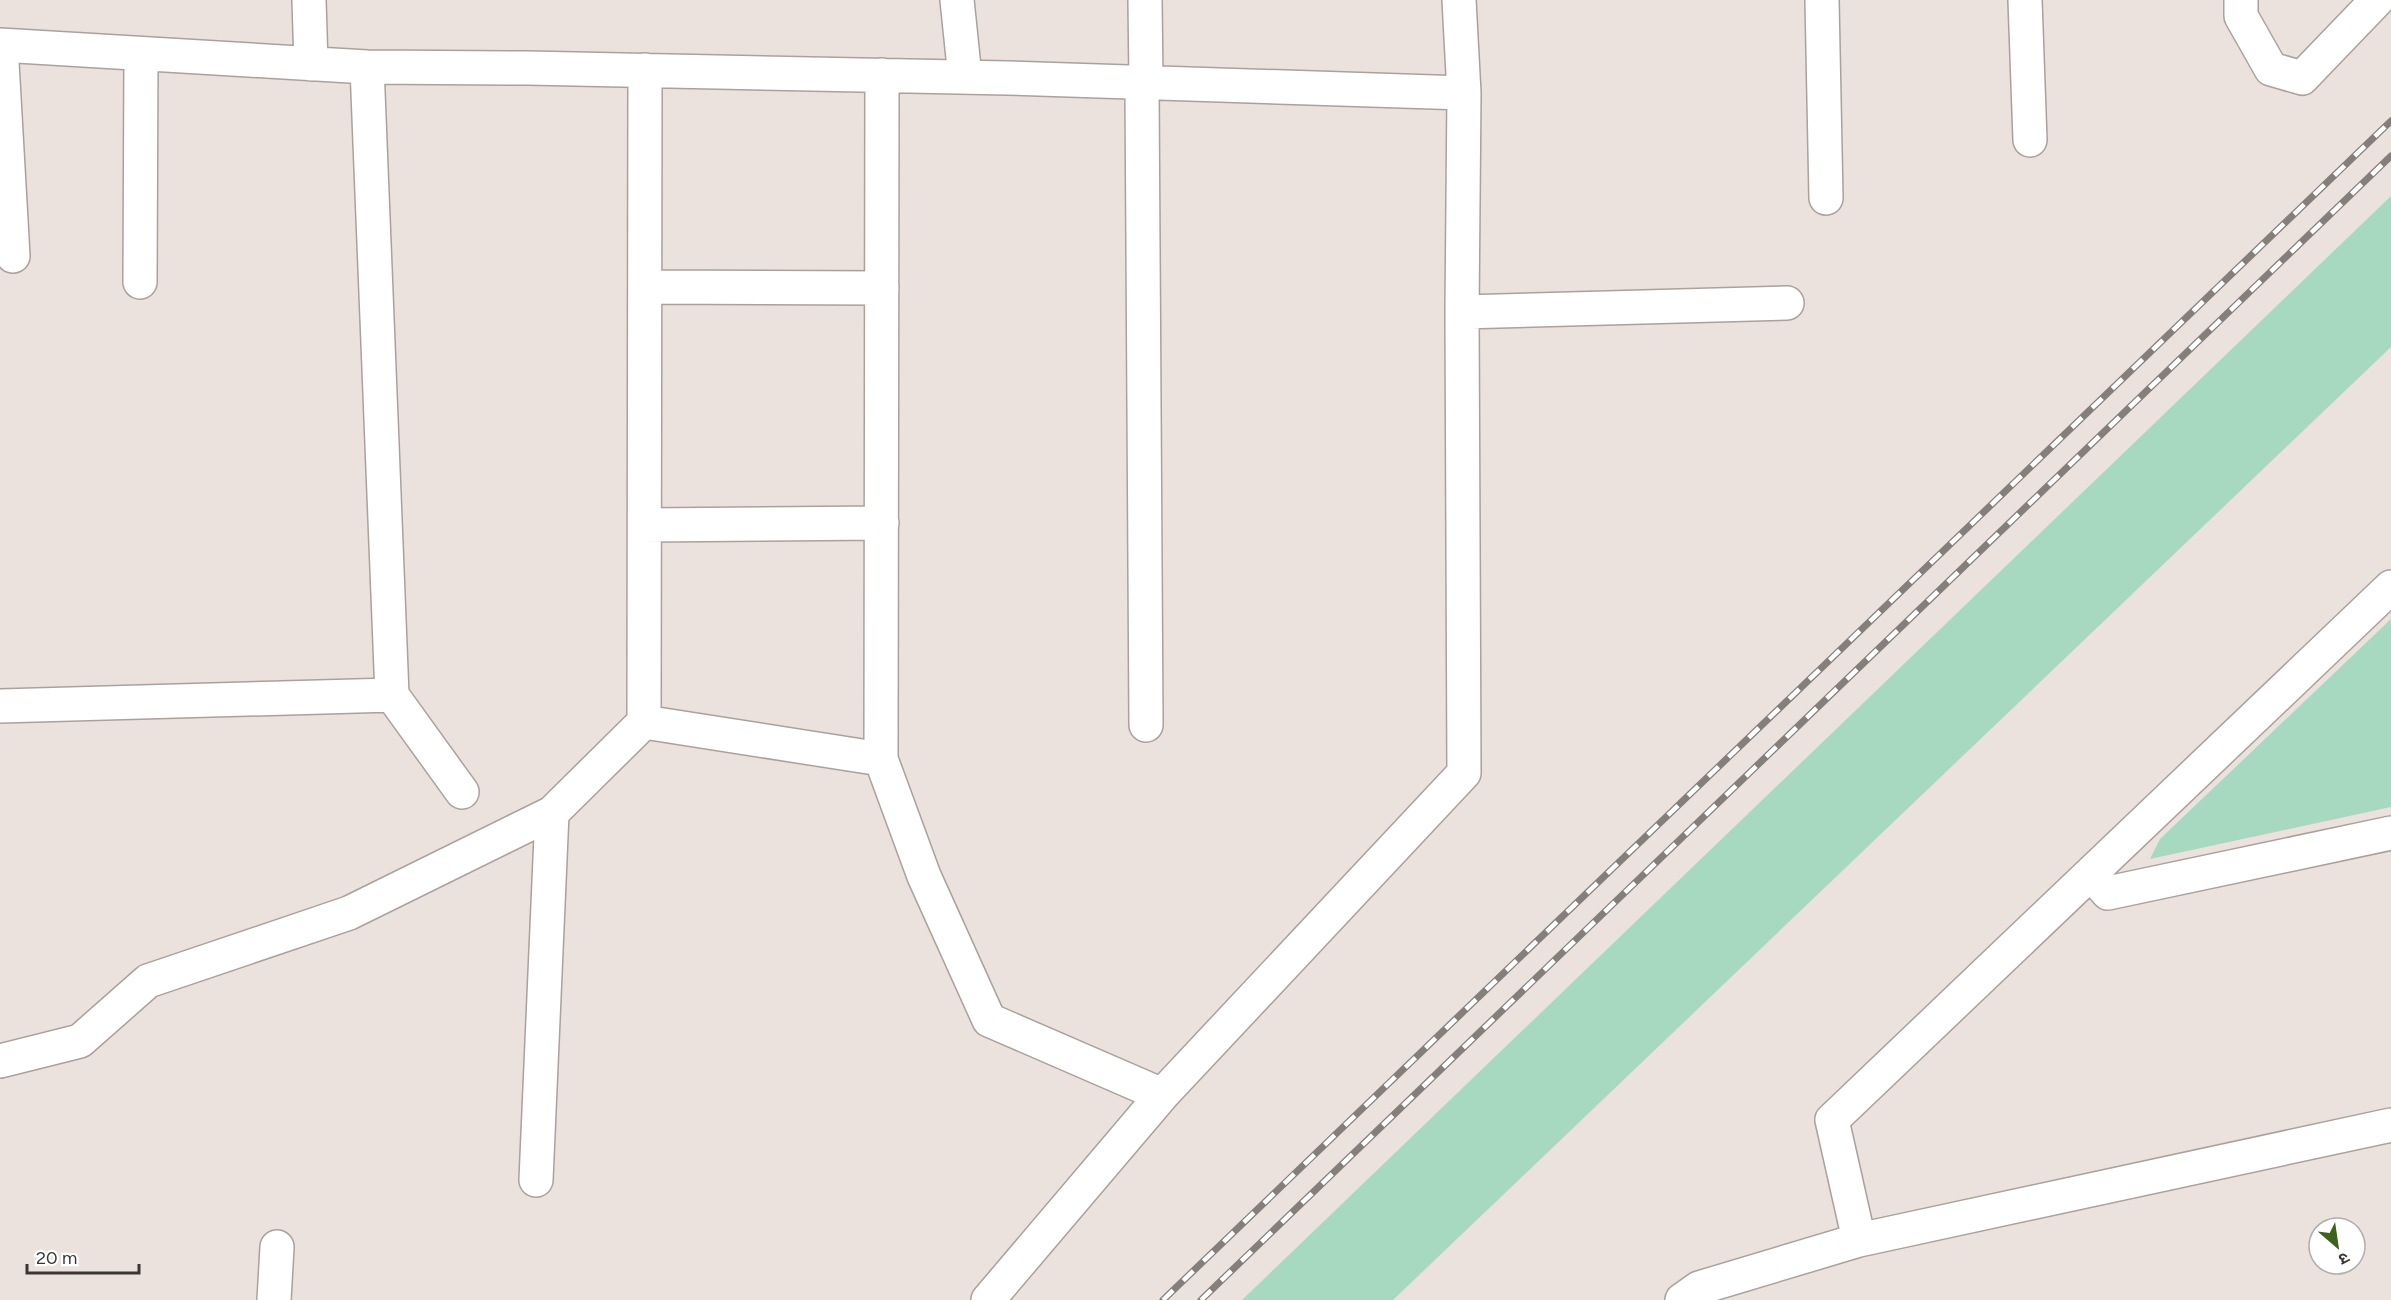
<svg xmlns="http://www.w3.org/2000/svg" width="2391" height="1300" font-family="Figtree,'Noto Sans Devanagari',sans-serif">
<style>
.green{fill:#a7d9c0}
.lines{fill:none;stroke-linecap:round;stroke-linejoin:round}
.minor-casing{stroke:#aaa19d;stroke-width:36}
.minor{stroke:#fff;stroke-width:33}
.rail-casing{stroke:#857f7c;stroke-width:7}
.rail{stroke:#fff;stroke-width:4.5;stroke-dasharray:14;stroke-linecap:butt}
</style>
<rect width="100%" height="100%" fill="#ebe1dd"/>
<path class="green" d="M2391,196V347L1393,1300H1242Z
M2391,619V807L2150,859L2160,839Z"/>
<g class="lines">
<defs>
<path id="minor" d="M309,0L311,64
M957,0L965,77
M1145,0L1146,82L1142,88L1146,725
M1822,0L1826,198
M2025,0L2030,140
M2241,0V16L2271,69L2302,78L2377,0
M0,45L367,67L528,68L1007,78L1464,93
M1,45L13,256
M367,67L392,695L462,792
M140,282L141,54
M645,287L882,288
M1462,312L1787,303
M645,525L882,523
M0,706L392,695
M644,722L881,759L924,876L989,1020L1162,1095
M881,759L882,75
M2091,874L2108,893L2391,833
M0,1061L80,1041L148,981L349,913L552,813L644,722L645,70
M536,1180L552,813
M1859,1240L1832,1120L2391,587
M274,1300L277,1247
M988,1300L1162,1095L1464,773L1462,312L1464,93L1459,0
M1682,1300L1699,1288L1859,1240L2391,1125"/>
</defs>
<use href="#minor" class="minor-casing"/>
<use href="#minor" class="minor"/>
<defs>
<path id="rail" d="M1163,1300L2391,121
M1201,1300L2391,156"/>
</defs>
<use href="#rail" class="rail-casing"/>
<use href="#rail" class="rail"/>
</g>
<g transform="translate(2337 1246) rotate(151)"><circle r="28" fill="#ffffff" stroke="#b0afae" stroke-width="1.5"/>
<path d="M0-4.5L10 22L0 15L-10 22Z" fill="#3d631d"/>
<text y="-9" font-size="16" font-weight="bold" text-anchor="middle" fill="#3a3634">उ</text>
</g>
<path d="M27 1264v9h112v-9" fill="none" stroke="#3a3634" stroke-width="3"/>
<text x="36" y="1264" font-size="18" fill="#3a3634" stroke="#ffffff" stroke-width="4.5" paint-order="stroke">20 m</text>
</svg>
